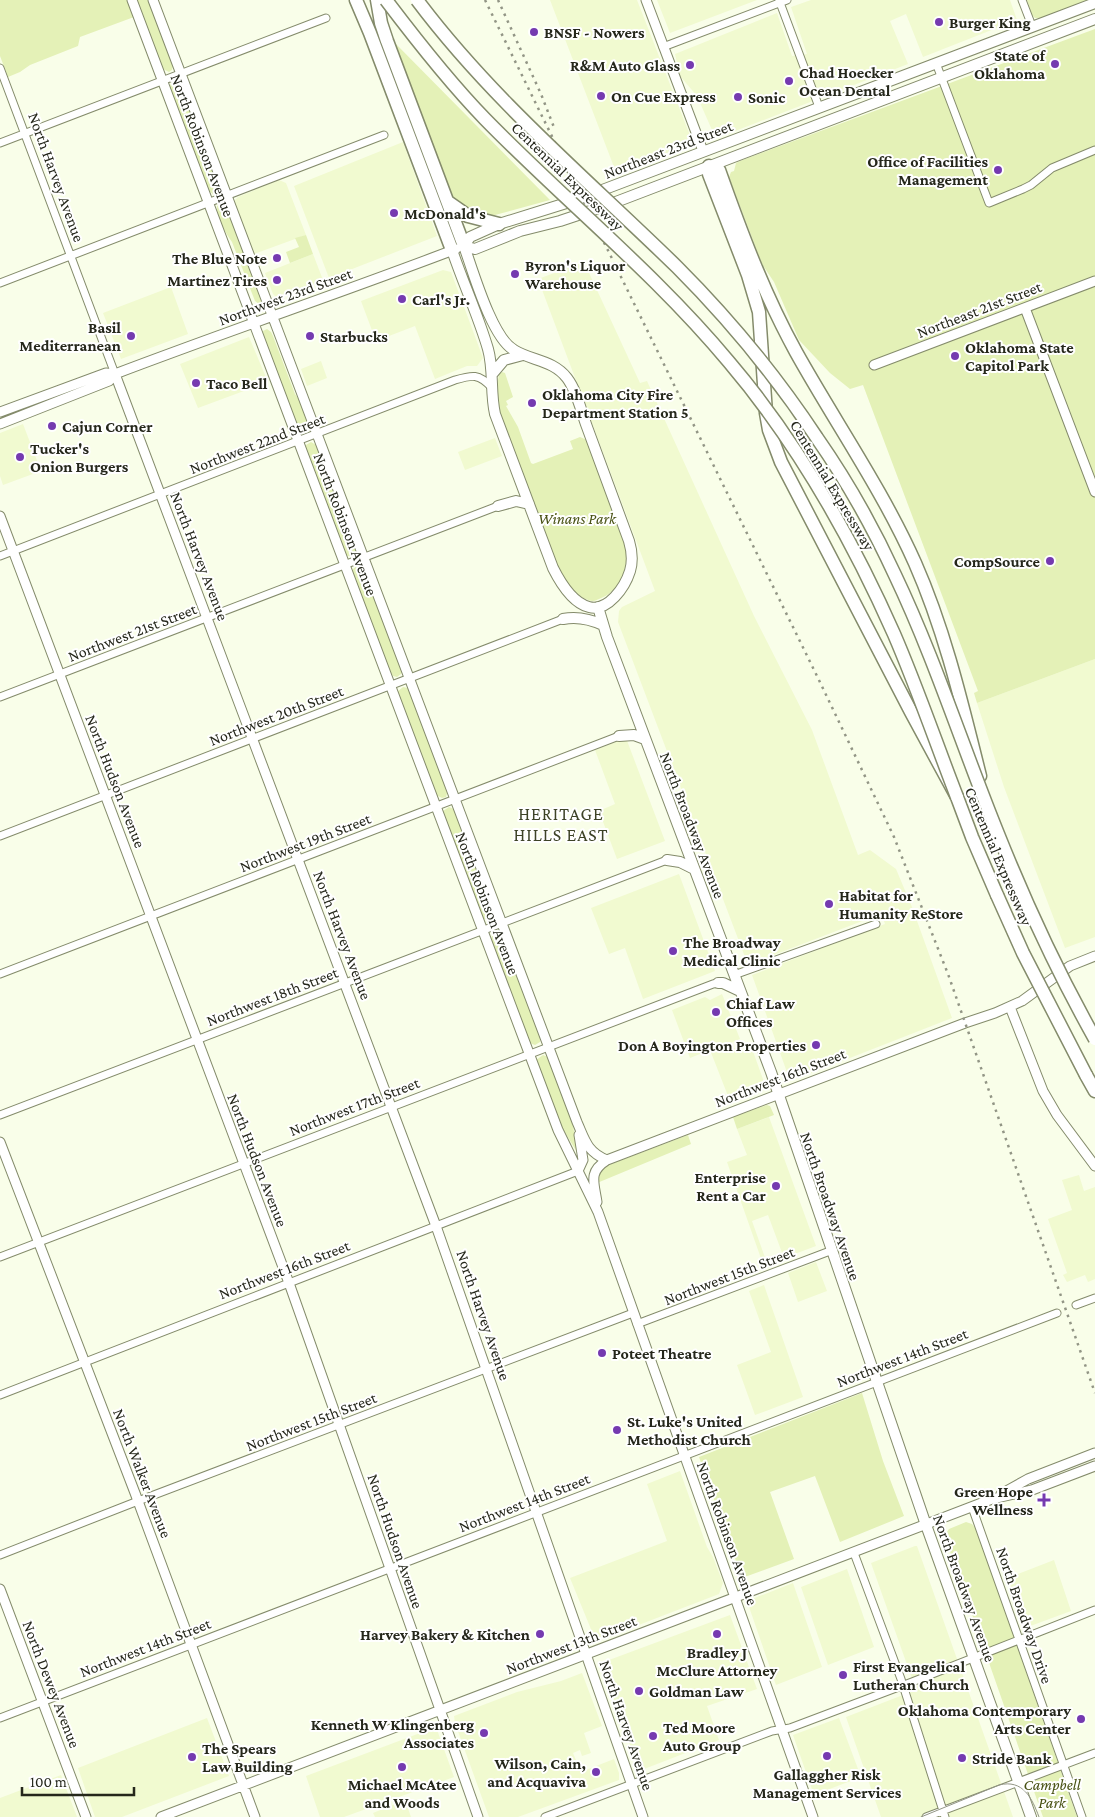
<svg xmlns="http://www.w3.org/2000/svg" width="1095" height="1817" font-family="'Crimson Pro',serif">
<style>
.built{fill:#f1fad0}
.green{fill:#e4f1b7}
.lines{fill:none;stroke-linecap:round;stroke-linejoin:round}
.street-casing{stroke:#848b6b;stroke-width:9}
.secondary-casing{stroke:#848b6b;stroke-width:11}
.primary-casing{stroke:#848b6b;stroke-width:12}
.highway-casing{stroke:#848b6b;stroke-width:15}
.street{stroke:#fff;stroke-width:7}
.secondary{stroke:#fff;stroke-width:9}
.primary{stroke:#fff;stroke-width:10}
.highway{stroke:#fff;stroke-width:12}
.tram{stroke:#929585;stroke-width:1}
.rail{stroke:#929585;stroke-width:2.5;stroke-dasharray:2.5 5;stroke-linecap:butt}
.highway-bridge-casing{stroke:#848b6b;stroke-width:15;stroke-linecap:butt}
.highway-bridge{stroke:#fff;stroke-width:12}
.poi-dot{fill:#753ab0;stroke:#fff;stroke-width:2}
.labels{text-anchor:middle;stroke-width:4;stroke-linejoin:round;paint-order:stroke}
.poi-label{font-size:16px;font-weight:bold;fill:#25271b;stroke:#fff;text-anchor:start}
.street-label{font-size:16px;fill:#25271b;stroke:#fff}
.park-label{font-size:16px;font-style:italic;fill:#485113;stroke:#fff}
.neighbourhood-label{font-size:18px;letter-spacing:1px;fill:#3d4326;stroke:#fff}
</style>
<rect width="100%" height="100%" fill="#f9fee9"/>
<path class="built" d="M550,0H637L691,138L685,148L614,167Z
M657,0H757L670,33Z
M811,0H1010L1017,20L923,57L906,14L890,21L908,64L725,135L712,130L697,96L680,76L675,54L777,13L792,56L807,54L791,7Z
M403,142L437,236L329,278L294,186Z
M279,180L286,183L306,235L254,254L234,201L238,197Z
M313,254L323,280L277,298L273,294L265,273Z
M584,262L640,383L647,381L754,616L812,730L858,855L870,850L896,869L912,907L952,1018L809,1074L806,1067L788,1075L752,975L885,924L883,918L878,915L748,965L618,622L619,611L622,607L655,591L538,279Z
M443,270L451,272L483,358L477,366H467L435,379L415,326L376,341L361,301Z
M171,287L188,334L121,359L103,313Z
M249,337L268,382L198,408L180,364Z
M321,361L327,378L307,386L301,369Z
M23,424L41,471L3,485L0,476V433Z
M495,438L502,456L465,470L458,452Z
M1095,659V937L1065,948L1004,787L977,703Z
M626,738L665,841L617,859L599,811L615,804L595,750Z
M679,874L715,971L643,999L625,948L609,954L591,908Z
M722,994L740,1039L725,1045L727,1051L750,1043L764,1082L757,1084L760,1090L730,1101L710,1050L690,1058L672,1010L705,997L710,1000Z
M769,1117L816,1246L784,1258L768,1215L752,1221L768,1266L764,1267L727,1162L747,1155L737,1129Z
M1079,1175L1084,1191L1095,1187V1279L1088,1282L1085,1275L1067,1282L1063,1275L1067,1273L1048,1219L1072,1210L1062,1180Z
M816,1262L827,1291L798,1302L788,1273Z
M764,1285L803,1397L755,1415L737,1365L771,1352L749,1291Z
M680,1471L707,1547L713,1557L723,1583L719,1594L605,1638L603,1636L595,1639L570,1578L667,1541L647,1484Z
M915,1546H917L1013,1817H881L846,1717L916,1690L871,1563Z
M1054,1560L1071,1611L1025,1628L1008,1578Z
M847,1569L874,1647L828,1665L801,1587Z
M793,1583L822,1667L776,1685L747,1601Z
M730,1615L757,1689L707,1706L719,1740L639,1771L601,1663Z
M582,1673L602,1726L584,1733L591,1753L582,1756L580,1750L573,1753L581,1772L614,1759L619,1773V1780L518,1817H489L455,1723L454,1716L517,1692L561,1681Z
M207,1718L229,1776L122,1817H95L78,1768Z
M839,1718L861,1777L814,1795L793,1735Z
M436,1727L454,1777L344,1817H320L306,1776Z
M61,1775L77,1817H0V1798Z
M405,1800L411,1817H375L373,1813Z"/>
<path class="green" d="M0,0H128L134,17L80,37L78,46L30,65L20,72L8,77L0,56Z
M136,0H148L173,65L172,70L169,72L163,69Z
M1027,0H1087L1044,18H1035L1032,15Z
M1095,29V659L977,703L974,693L978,691L863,385L850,389L830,373L799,340L774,282L762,264L729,177L731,172L734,171L736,163L740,161Z
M393,41L550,200L495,215H483L468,210L458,204L453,197Z
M173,82H176L180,84L219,188V192L213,194L209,191L170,88V85Z
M222,204L226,207L261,298L262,301L259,304L255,301L232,242C225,232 216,217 217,206Z
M306,235L313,254L290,263L286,252L299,247L295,238Z
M267,329L271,332L273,336L295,394L302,404L310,427L306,433L302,432L298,429L264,339L263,331Z
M502,372L505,373L513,397L506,401L508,405L506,406L518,427L531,463L533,464L573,449L570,441L580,437L587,440L626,544C629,566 621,591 599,599C595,601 592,602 588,600C575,596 565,581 558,570L498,408L496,392L499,374Z
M311,442L318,446L357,550L353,556H348L345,554L306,449V445Z
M357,566L364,569L403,670L401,674L397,677L393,676L391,673L352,574L353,569Z
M403,687L408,688L448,790L446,797L442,798L436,795L397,692Z
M449,807L456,810L493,911L494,915L491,919H484L481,916L443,815V811Z
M495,933L501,934L503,937L541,1036L540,1042L535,1045L530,1043L491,940L492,936Z
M543,1055L548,1057L572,1120L578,1154L560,1124L536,1060Z
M767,1105L770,1106L774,1115L737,1129L733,1117Z
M688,1135L691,1144L597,1183L596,1179L603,1167Z
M862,1393L883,1461L904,1516L840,1542L815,1476L770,1492L794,1559L742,1578L699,1457Z
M966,1522L972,1524L976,1529L1077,1817H1043L946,1540L945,1535L949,1529Z"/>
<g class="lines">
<defs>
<path id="street" d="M779,0L819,107
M1022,0L1032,26
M663,47L787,0
M936,63L989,203L1023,189L1031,185L1052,168L1095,150
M0,68L115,374
M0,143L326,18
M0,283L384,135
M0,556L455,380C472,375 479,373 492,388
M0,697L498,506
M0,836L563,619
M0,974L619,736
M734,975L876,924
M0,1115L667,860
M0,1257L713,984L718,983
M1076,1305L1095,1298
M637,1324L830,1251
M0,1395L578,1171
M972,1507L1082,1817
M854,1553L901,1679L945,1817
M0,1555L138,1501L633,1313
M0,1718L1057,1313
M545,1817L772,1731L790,1728L912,1682L1095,1610
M926,1817L1095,1753"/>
<path id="secondary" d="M132,0L558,1130L598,1212L813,1817
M153,0L577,1122C585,1140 587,1152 607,1160
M646,0L703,151
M1025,308L1095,492
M874,365L1095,281
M115,374L436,1226L643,1817
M0,412L106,373L115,374
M0,424L109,381L115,374C228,331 343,292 456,249
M0,516L289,1283L478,1817
M1010,1007L1043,1091L1057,1115L1095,1166
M0,1142L135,1493L255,1817
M578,1171L583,1160L579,1135
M597,1202C594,1182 588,1172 607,1160L965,1023L995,1013L1022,1001L1070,966L1095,956
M1001,1494L1028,1479L1095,1453
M0,1589L86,1817
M161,1817L992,1499L1032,1490L1095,1466"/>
<path id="primary" d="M464,246L470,237L499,224L576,200L1095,3
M464,246L475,249L520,231L560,221L608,205L1095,19
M452,250C463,283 478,315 488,349C494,370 490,392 495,414L553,568C560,582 573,603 589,607C608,612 625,587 630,571C633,561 632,551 629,541C615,503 601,465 587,427C581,411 577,391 567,378C553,360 532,361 514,350C492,338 473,271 464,246
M493,373L504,360L523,355
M498,506L516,501L529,504
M598,607L607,637L771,1072L926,1525L1031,1817
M563,619C578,616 590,619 603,625
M619,736L634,735L645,739
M667,860L680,862L694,869
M718,983H723L740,991"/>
<path id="highway" d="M356,0L370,33L452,250
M377,0L381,23L387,41L464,246
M448,202L468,216L499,224
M980,776C962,704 945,631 915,563C882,489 835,422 796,352C764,294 741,232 719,170L709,166V174L748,275L759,312L766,413L769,430L781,462L911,712L957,797L972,837L997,895
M1086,1075L1095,1091"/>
</defs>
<use href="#street" class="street-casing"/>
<use href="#secondary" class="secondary-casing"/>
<use href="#primary" class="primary-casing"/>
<use href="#highway" class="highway-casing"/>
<use href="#street" class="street"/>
<use href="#secondary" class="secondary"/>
<use href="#primary" class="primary"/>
<use href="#highway" class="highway"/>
<path class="tram" d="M921,1817L999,1785C1023,1779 1032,1798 1039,1817"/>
<path class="rail" d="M485,0L818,678L894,837L948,974L1095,1393
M498,0L541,94L555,130"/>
<defs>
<path id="highway-bridge" d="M386,0C417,41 449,82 485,119C565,201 655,273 729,362C798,443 851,537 894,634C917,687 936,743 957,797
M417,0C492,100 588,180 677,267C729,319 776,376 817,438C847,481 873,527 895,575C935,659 963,748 998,834C1026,904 1058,973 1095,1039
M997,895L1023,953L1086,1075"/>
</defs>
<use href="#highway-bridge" class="highway-bridge-casing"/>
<use href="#highway-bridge" class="highway-bridge"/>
</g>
<g class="poi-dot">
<circle cx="939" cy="22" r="5"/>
<circle cx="534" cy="32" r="5"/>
<circle cx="1055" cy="64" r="5"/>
<circle cx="690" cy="65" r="5"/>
<circle cx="789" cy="81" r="5"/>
<circle cx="601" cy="96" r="5"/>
<circle cx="738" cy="97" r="5"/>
<circle cx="998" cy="170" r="5"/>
<circle cx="394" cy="213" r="5"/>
<circle cx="277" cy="258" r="5"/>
<circle cx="515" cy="274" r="5"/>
<circle cx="277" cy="280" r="5"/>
<circle cx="402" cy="299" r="5"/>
<circle cx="131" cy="336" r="5"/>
<circle cx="310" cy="336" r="5"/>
<circle cx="955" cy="356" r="5"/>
<circle cx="196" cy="383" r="5"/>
<circle cx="532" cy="403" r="5"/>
<circle cx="52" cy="426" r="5"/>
<circle cx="20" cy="457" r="5"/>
<circle cx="1050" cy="561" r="5"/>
<circle cx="829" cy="904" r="5"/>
<circle cx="673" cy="951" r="5"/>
<circle cx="716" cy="1012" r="5"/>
<circle cx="816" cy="1045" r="5"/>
<circle cx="776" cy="1186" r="5"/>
<circle cx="602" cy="1353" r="5"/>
<circle cx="617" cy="1430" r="5"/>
<path d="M1041.5 1492.5h5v5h5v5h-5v5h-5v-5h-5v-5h5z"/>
<circle cx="540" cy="1634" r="5"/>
<circle cx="717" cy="1634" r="5"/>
<circle cx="843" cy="1675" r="5"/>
<circle cx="639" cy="1691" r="5"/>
<circle cx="1081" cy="1719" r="5"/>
<circle cx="484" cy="1733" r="5"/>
<circle cx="653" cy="1736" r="5"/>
<circle cx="827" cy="1756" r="5"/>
<circle cx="192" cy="1757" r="5"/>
<circle cx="962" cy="1758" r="5"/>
<circle cx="402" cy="1767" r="5"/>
<circle cx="596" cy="1772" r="5"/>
</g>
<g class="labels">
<g class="poi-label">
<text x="949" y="28">Burger King</text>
<text x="544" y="38">BNSF - Nowers</text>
<text x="1045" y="61" text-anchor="end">State of<tspan x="1045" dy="18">Oklahoma</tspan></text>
<text x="680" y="71" text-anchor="end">R&amp;M Auto Glass</text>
<text x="799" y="78">Chad Hoecker<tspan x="799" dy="18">Ocean Dental</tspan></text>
<text x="611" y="102">On Cue Express</text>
<text x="748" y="103">Sonic</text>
<text x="988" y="167" text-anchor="end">Office of Facilities<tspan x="988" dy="18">Management</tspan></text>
<text x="404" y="219">McDonald's</text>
<text x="267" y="264" text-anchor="end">The Blue Note</text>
<text x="525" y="271">Byron's Liquor<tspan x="525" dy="18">Warehouse</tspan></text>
<text x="267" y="286" text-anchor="end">Martinez Tires</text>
<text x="412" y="305">Carl's Jr.</text>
<text x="121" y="333" text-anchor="end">Basil<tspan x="121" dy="18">Mediterranean</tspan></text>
<text x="320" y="342">Starbucks</text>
<text x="965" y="353">Oklahoma State<tspan x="965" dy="18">Capitol Park</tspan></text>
<text x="206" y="389">Taco Bell</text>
<text x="542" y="400">Oklahoma City Fire<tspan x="542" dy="18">Department Station 5</tspan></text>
<text x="62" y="432">Cajun Corner</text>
<text x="30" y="454">Tucker's<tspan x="30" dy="18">Onion Burgers</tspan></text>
<text x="1040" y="567" text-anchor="end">CompSource</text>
<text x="839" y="901">Habitat for<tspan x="839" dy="18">Humanity ReStore</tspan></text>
<text x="683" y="948">The Broadway<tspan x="683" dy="18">Medical Clinic</tspan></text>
<text x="726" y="1009">Chiaf Law<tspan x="726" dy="18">Offices</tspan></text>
<text x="806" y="1051" text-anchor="end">Don A Boyington Properties</text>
<text x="766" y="1183" text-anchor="end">Enterprise<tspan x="766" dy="18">Rent a Car</tspan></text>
<text x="612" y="1359">Poteet Theatre</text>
<text x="627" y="1427">St. Luke's United<tspan x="627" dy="18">Methodist Church</tspan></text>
<text x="1033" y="1497" text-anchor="end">Green Hope<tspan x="1033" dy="18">Wellness</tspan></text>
<text x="530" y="1640" text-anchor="end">Harvey Bakery &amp; Kitchen</text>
<text x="717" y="1658" text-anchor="middle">Bradley J<tspan x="717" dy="18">McClure Attorney</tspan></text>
<text x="853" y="1672">First Evangelical<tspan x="853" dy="18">Lutheran Church</tspan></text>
<text x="649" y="1697">Goldman Law</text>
<text x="1071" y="1716" text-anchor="end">Oklahoma Contemporary<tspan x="1071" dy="18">Arts Center</tspan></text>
<text x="474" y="1730" text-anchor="end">Kenneth W Klingenberg<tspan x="474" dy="18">Associates</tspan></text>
<text x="663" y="1733">Ted Moore<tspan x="663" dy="18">Auto Group</tspan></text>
<text x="202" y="1754">The Spears<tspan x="202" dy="18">Law Building</tspan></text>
<text x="972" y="1764">Stride Bank</text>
<text x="586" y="1769" text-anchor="end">Wilson, Cain,<tspan x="586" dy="18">and Acquaviva</tspan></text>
<text x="827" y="1780" text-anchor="middle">Gallaggher Risk<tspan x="827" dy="18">Management Services</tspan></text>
<text x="402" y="1790" text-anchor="middle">Michael McAtee<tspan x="402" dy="18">and Woods</tspan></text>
</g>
<g class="street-label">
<text transform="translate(203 145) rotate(69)" y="6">North Robinson Avenue</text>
<text transform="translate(668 149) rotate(-21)" y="6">Northeast 23rd Street</text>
<text transform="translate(568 176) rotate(44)" y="6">Centennial Expressway</text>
<text transform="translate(57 177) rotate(70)" y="6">North Harvey Avenue</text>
<text transform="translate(285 296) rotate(-20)" y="6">Northwest 23rd Street</text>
<text transform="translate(979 309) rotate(-21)" y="6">Northeast 21st Street</text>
<text transform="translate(257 443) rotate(-21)" y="6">Northwest 22nd Street</text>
<text transform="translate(833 485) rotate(59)" y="6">Centennial Expressway</text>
<text transform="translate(346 524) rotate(69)" y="6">North Robinson Avenue</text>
<text transform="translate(200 556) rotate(69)" y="6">North Harvey Avenue</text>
<text transform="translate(132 632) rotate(-21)" y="6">Northwest 21st Street</text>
<text transform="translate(276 715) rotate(-21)" y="6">Northwest 20th Street</text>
<text transform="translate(116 781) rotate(69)" y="6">North Hudson Avenue</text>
<text transform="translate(693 825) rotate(69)" y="6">North Broadway Avenue</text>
<text transform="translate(305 842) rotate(-21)" y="6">Northwest 19th Street</text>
<text transform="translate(999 856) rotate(67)" y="6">Centennial Expressway</text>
<text transform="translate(488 903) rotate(69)" y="6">North Robinson Avenue</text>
<text transform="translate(343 935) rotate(69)" y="6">North Harvey Avenue</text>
<text transform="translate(272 996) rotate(-21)" y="6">Northwest 18th Street</text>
<text transform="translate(780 1077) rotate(-21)" y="6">Northwest 16th Street</text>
<text transform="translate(354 1106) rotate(-21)" y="6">Northwest 17th Street</text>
<text transform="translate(258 1160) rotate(69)" y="6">North Hudson Avenue</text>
<text transform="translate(831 1206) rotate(71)" y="6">North Broadway Avenue</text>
<text transform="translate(284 1269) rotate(-21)" y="6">Northwest 16th Street</text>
<text transform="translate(729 1275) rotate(-21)" y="6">Northwest 15th Street</text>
<text transform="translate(484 1315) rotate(71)" y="6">North Harvey Avenue</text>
<text transform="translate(902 1357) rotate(-21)" y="6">Northwest 14th Street</text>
<text transform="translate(311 1421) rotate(-21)" y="6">Northwest 15th Street</text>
<text transform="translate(143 1473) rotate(69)" y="6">North Walker Avenue</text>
<text transform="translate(524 1502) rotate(-21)" y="6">Northwest 14th Street</text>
<text transform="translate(728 1533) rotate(70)" y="6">North Robinson Avenue</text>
<text transform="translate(396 1541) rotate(71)" y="6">North Hudson Avenue</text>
<text transform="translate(965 1588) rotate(70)" y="6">North Broadway Avenue</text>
<text transform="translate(1025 1615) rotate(71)" y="6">North Broadway Drive</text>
<text transform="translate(571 1644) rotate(-21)" y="6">Northwest 13th Street</text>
<text transform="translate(145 1647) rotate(-21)" y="6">Northwest 14th Street</text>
<text transform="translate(52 1684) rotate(69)" y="6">North Dewey Avenue</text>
<text transform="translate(627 1725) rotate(71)" y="6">North Harvey Avenue</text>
</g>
<g class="park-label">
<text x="577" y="524">Winans Park</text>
<text x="1052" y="1790">Campbell<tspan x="1052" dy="18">Park</tspan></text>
</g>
<g class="neighbourhood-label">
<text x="561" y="820">HERITAGE<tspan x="561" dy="21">HILLS EAST</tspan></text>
</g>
</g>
<path d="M22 1787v8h112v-8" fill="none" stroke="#25271b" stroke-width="2.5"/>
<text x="30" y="1787" font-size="15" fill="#25271b" stroke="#ffffff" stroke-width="4" paint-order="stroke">100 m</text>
</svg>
